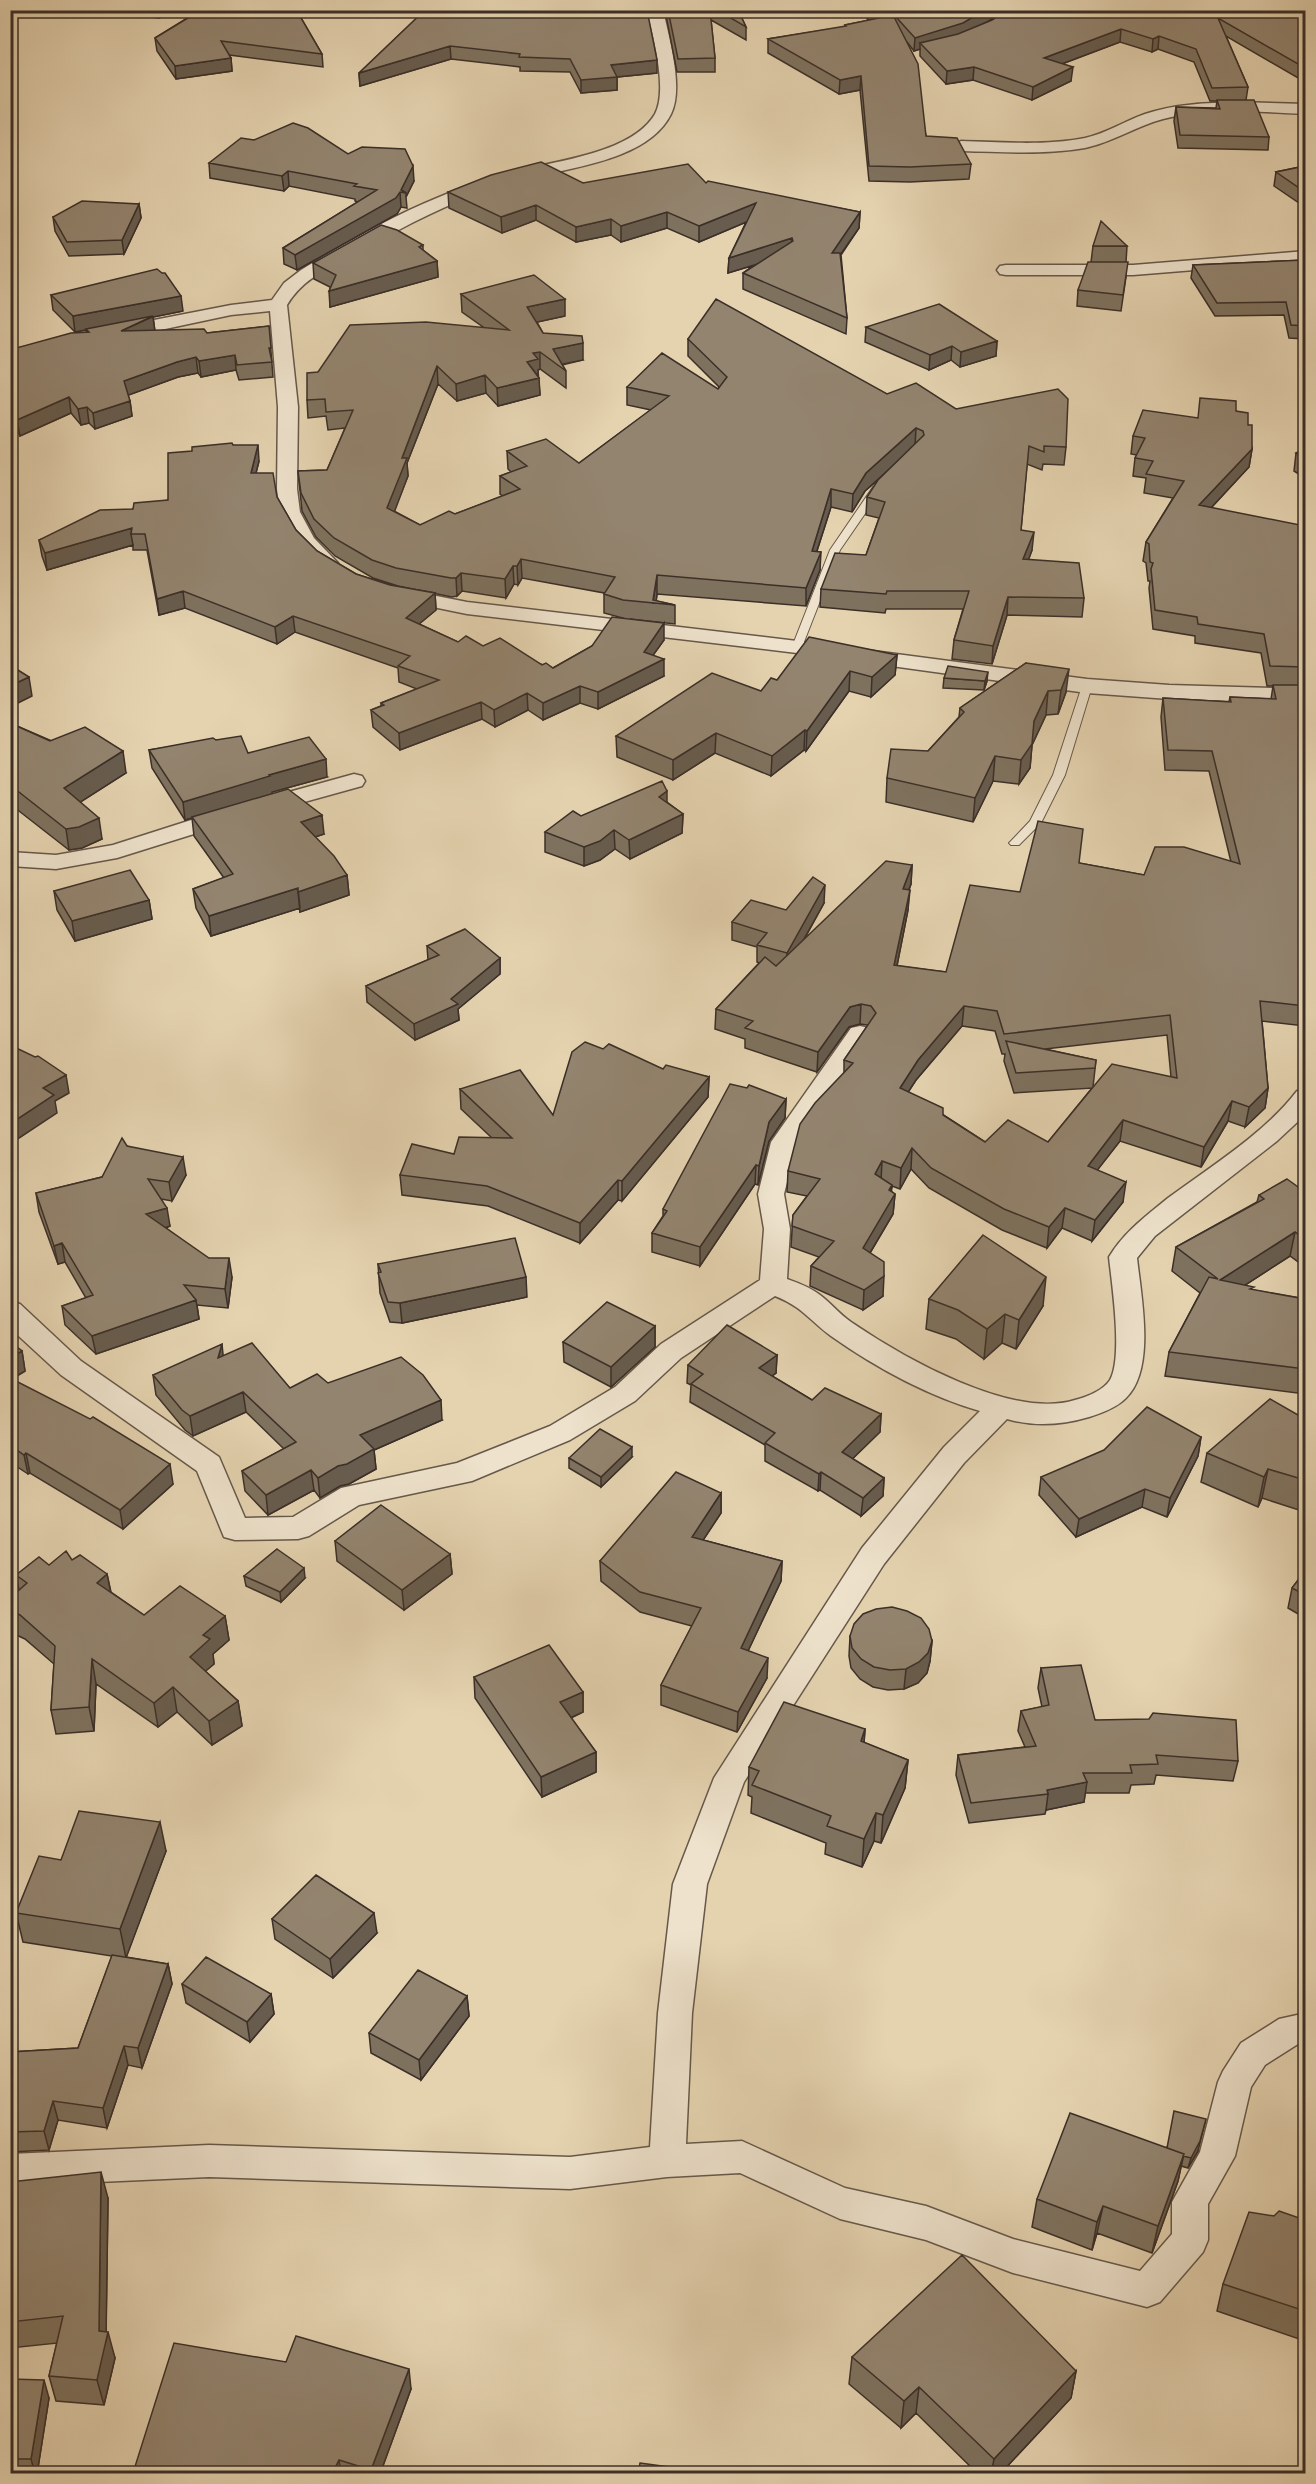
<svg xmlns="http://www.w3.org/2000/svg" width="1316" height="2484" font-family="'IM FELL DW Pica',serif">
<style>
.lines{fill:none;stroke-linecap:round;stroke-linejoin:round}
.service-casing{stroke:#66584a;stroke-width:2}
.minor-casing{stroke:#66584a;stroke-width:3}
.service{fill:#eee2cc;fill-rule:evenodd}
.minor{fill:#eee2cc;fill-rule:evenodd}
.wall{fill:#7e725f;stroke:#3b2f28;stroke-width:1.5;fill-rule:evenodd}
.shaded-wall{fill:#675c4e;stroke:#3b2f28;stroke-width:1.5}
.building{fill:#93846f;stroke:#3b2f28;stroke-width:1.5;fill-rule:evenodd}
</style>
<rect width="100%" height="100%" fill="#e5d3b0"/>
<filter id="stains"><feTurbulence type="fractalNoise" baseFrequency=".00333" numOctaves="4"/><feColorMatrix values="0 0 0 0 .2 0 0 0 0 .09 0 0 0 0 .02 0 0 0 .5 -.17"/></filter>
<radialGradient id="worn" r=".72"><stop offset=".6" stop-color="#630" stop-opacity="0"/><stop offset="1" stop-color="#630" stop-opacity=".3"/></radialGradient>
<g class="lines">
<defs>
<path id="service" d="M111,10H135L163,16L159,18Z
M877,486L882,489L840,550L802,647L801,649H793L792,647L830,550L873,487Z
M1087,683L1092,686L1065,775L1041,823L1019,845H1011L1009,843L1011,841L1030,821L1053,775L1082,686Z"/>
<path id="minor" d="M647,10H663C669,38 684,88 671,114C648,161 567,168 521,180C505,184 489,189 474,195C432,211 394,232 355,254C330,267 302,279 287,305L298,407L297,489L300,512L314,538L338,563L335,567L328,569L321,567L299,545L280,512L277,489L278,407L270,311L231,315L118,339L111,337L109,333L111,329L118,327L231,305L272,300L284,283L301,270C344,243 391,217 437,198C460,188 483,180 506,173C548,162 631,155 655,114C668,90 653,36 647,10Z
M1237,102L1306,104V114C1259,112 1208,107 1163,119C1136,126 1113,142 1085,148C1044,155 1002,152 961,151L953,146L961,141C1002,142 1045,146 1085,138C1107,133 1125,121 1145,114C1174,104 1206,103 1237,102Z
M1306,251V261L1133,275H1006L1000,274L997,270L1000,266L1006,265H1133Z
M401,589L467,602L797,641L1087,679L1169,685L1306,689V703L1169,699L1087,693L797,653L467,614L394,599L391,595L394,591Z
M354,774L362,776L365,781L362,786L229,823L117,858L56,869L10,866V852L56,855L113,845L213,813Z
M860,1026L869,1028L873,1034L797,1143L784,1194L790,1229L787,1279C798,1283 810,1287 820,1295C831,1303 839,1314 851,1322C902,1357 1012,1420 1075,1400C1086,1397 1103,1391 1110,1380C1123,1357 1112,1285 1109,1257C1124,1232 1146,1216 1168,1198C1210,1167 1265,1133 1297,1091L1306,1089V1114L1277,1141L1155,1236L1137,1258C1141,1296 1156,1369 1126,1398C1116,1408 1102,1413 1089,1417C1062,1425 1034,1427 1007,1419L964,1463L884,1564L744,1782L707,1884L692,2013L686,2144L742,2141L845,2188L926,2206L1013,2239L1140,2271L1172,2234V2202L1200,2152L1218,2082L1223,2071L1241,2043L1279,2019L1306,2013V2043L1298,2044L1265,2065L1251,2087L1235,2156L1208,2204V2240L1203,2252L1160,2302L1147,2307L1013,2273L926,2240L840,2219L740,2173L667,2177L570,2189L209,2177L10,2186V2154L209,2145L570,2157L650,2147L658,2013L673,1884L714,1778L862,1548L944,1447L980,1411C928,1396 875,1367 831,1336C809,1320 803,1307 775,1296L681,1358L635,1401L570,1440L472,1481L359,1505L309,1536L298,1539L235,1540L224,1537L197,1471L61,1375L10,1328V1301L20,1304L81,1361L219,1457L245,1518L293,1517L341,1488L457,1463L550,1426L615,1387L661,1344L760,1280L764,1229L758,1194L771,1142L851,1028Z"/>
</defs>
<use href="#service" class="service-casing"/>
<use href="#minor" class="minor-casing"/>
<use href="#service" class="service"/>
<use href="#minor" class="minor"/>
</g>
<path class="wall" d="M151,10L297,11L322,54L323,67L229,55L231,58L232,71L176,79L157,51L155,38L189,17Z
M425,10L657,73L617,77V90L581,93L570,72L520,71V67L451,59L360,86L359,73Z
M665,10H738L746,27V40L711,20L715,58V72H677Z
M868,10H1002L1001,14L988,21L1305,10V82L1226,36L1248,87L1246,100L1269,137L1268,150L1178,148L1174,121L1176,107L1216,108L1217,101H1210L1194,62L1158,49L1152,52L1120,42L1062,64L1071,81L1032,100L973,80L946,84L920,56V49L914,51L907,42L926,136L971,164L969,179L910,182L869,181L860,90L839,94L768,53V39L844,27L845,25L870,20L867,19Z
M254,140L348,154L414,181L406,197L407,208L401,207L397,214L297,270L284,264L283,248L358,202L355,201V199L289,186L284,191L210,178L209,163Z
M1305,166V207L1274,186L1276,172Z
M583,183H706L860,212L859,228L841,255L847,318L846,334L743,289V273L754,265L728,273L729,258L746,222L699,242L667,228L621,242L611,235L576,242L536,220L502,233L449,208L448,192Z
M139,204L141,218L124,254L69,256L55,231L53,217Z
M423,245V250L437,261L438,277L330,307V287L314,279L313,263Z
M1093,246H1127L1126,262V277L1121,311L1077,306L1078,290L1091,262Z
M1305,260V339L1289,338L1284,315L1215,316L1191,278L1193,265Z
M461,294L565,316L537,322L543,333L583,360L562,365L566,371V388L540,369L538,370L540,395L498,406L486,393L457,401L438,384L407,463L408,476L394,511L420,525L455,514L503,496L500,494V476L511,472L508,469L507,451L579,463L651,410L627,405V387L718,389L719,387L688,356V339L887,394L956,409L1066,447L1064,465L1043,464L1042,470L1027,464L1021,530L1032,550L1028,560L1084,598L1082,617L1007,615L992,664L952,659L954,640L963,609H886L885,613L820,607L821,589L866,555L879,518L866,515L867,497L882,477L865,491L852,512L831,507L817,551L820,570L806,606L657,594L656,601L675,605V624L630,619L664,640L653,655L664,676L598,709L580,703L543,720L528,710L495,727L482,719L400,750L373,727L371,710L381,706V703L417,689L399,682L398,668L295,632L277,644L185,608L159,615L147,550H133V545L47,570L42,556L39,540L133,509L168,500L192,451L233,445L259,461L256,473L277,497L296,530L317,551L356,574L390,585L435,593L436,610L419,624L458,642L483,646L553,668L592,646L623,618L604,613V593L522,578L518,585L514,584L506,598L462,591L457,596L452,597L398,586L373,578L335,556L316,537L302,511L298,471L327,470L345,428L328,430L326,416L308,418L307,400L318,372L483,327L462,312Z
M51,295L183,311L153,317L155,331L207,333L269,326L273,377L239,380L236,370L201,377L198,373L178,377L128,395L130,401L132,416L95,429L89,423L81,425L71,413L20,436L10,418V344L13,349L87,332L86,330L75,332L53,310Z
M866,327L997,341L996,356L960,367L951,360L929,370L865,342Z
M1236,411L1248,425L1252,449L1249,467L1211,508L1305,537V736L1304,741H1305V1026L1262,1021L1268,1088L1265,1108L1245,1127L1228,1121L1201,1167L1120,1141L1097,1170L1123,1202L1092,1241L1062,1228L1047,1248L1002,1230L929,1188L911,1169L900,1189L892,1186L891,1191L895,1194L893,1214L870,1253L883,1296L863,1310L810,1286L811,1266L819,1257L791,1247L793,1215L807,1196L787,1192L788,1171L844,1073V1060L868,1025L860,1024L849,1027L817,1072L745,1048V1039L715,1029L716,1009L759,963L757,962V947L732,940V922L786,910L824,903L804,940L912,865L911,884L909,890L908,910L897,966L946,972L1020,892L1079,863L1144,875L1231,862L1209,771L1165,770L1161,717L1163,698L1229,702L1230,697L1271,699L1273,686H1267L1261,653L1195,643V636L1153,629L1149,588L1150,581H1148L1146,563L1143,561L1146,542L1173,498L1144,493L1146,478L1133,476L1135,458L1137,455L1131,454L1133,436L1198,418ZM962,1026L995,1031L1002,1054H1005L1004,1061L1014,1093L1092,1088L1048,1142H985L908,1092L916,1080ZM1167,1035L1171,1077L1093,1087L1096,1060L1045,1049Z
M1305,449V478L1294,471L1296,453Z
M897,655L895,675L871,697L849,691L806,751L804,750L771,776L715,753L673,780L617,757L616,736L761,691L777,680Z
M1026,663L1066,692L1058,714L1046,715L1032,745L1030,768L1019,784L993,781L973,822L886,802L887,778L928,751L959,717L960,708Z
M944,678L987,681L984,690L943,688Z
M10,723L126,773L80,802L102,839L82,848L69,850L10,804Z
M216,740L248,753L327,777L272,792V794L324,834L315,837L347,875L349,895L300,912V908L211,936L196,908L193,889L224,878L194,836L192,818L185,820L152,768L149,750Z
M667,802L683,814L682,833L630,859L615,849L600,860L584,866L545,852V832L581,816Z
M54,891L149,900L152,919L75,941L57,910Z
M427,946L500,958V974L458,1009L459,1020L415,1040L367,1002L366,986L428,960Z
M663,1069L709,1077L708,1097L622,1201L618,1200L580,1243L488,1206L402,1195L400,1175L454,1154L492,1138L461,1109L460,1089L553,1115Z
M786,1099L785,1118L769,1141L758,1185L755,1184L700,1266L652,1252V1233L663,1216V1209Z
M127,1146L186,1175L172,1201L161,1199L170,1226L166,1228L232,1277L228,1308L197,1305L199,1319L96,1354L65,1325L62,1306L86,1298L65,1262L58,1264L39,1212L36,1193L102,1177Z
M1305,1192V1267L1290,1256L1245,1285L1253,1290L1305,1299V1394L1165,1376L1169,1352L1200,1293L1172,1271L1176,1247L1257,1202L1259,1195Z
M378,1264L527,1297L402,1323L390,1322L380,1293Z
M929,1299L1043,1306L1016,1349L1002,1343L984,1359L956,1339L926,1329Z
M655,1326V1347L611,1387L564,1362L563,1342Z
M10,1342L22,1351L25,1371L12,1379L173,1484L123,1529L30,1473L28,1474L10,1462Z
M777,1355L776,1373L772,1376L812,1400L881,1414L880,1432L852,1459L884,1478L883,1496L861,1516L820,1490L818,1491L765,1461V1445L690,1402L691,1385L687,1383L688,1365Z
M223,1356L290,1388L328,1383L442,1420L374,1450L376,1469L349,1484L340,1486L320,1498L314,1490L268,1515L245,1491L242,1471L284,1449L246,1412L193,1436L185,1430L156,1395L153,1375Z
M1305,1419V1512L1262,1498L1258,1507L1201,1482L1207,1453Z
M1201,1437L1198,1456L1167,1517L1142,1507L1076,1537L1039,1495L1041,1477Z
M632,1457L601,1487L569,1468V1458Z
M721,1493V1513L703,1540L782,1561L781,1581L748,1651L767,1678L737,1732L661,1705V1685L692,1626L640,1612L601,1581L600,1561Z
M335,1541L450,1554L452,1574L404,1610L337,1561Z
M72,1560L107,1574L111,1592L144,1615L225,1616L229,1640L213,1654L214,1664L205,1671L238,1701L242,1726L212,1745L177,1712L158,1727L96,1684L94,1731L56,1734L51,1710L54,1664L25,1639L10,1632V1598L19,1590L16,1575L49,1565Z
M1305,1571V1618L1288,1608L1292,1588Z
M244,1576L305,1578L281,1602L246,1586Z
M850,1636L932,1641L930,1661L927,1673L918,1683L904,1689L888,1690L873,1687L860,1679L851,1668L849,1656Z
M1041,1668L1095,1720L1238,1761L1233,1781L1156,1775L1154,1784L1131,1785L1129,1793H1085L1084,1802L1046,1810L1045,1814L969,1823L956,1775L958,1755L1025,1747L1018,1731L1021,1711L1042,1707L1038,1688Z
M474,1677L583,1692V1712L571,1718L596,1752V1772L542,1797L475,1698Z
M865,1729L864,1743L908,1760L905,1788L881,1843L874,1841L862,1867L825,1854L826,1843L751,1813L752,1797L748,1795L749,1767Z
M166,1851L126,1957L168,1964L172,1984L142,2068L128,2065L107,2128L58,2120L49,2150L10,2152V2052L78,2048L112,1956L23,1942L16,1913L61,1860Z
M272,1919L377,1933L333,1978L275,1939Z
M182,1984L271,1994L274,2014L250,2042L186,2003Z
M467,1996L469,2016L421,2080L371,2053L369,2033Z
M1167,2147L1198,2151L1188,2168L1181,2166L1178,2181L1152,2253L1097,2233L1092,2250L1032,2227L1037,2199Z
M10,2182L108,2198L106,2332L115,2358L104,2405L56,2401L49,2376L57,2343L10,2348Z
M1274,2216L1305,2220V2341L1217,2311L1223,2284Z
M852,2357L1076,2371L1071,2398L1000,2474H978L916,2413L901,2428L849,2384Z
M10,2379L49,2398L37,2474H10Z
M411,2389L380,2474H101L133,2473Z"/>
<path class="shaded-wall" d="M985,10H1002L1001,14L962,36L920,43V49L914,51L915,38Z
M1121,29L1120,42L1043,71L1044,58Z
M1159,36L1158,49L1152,52L1153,39Z
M450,46L451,59L360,86L359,73Z
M231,58L232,71L176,79L175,66Z
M657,60V73L617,77V90L581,93V80L611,65Z
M974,67L973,80L946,84L947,71Z
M1073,67L1071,81L1032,100L1033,87Z
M861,76L860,90L839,94L840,80Z
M413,166L414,181L406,197V193L401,190Z
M288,171L289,186L284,191L282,176Z
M400,192L401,207L397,214L297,270L295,255Z
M756,203V218L699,242V226Z
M139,204L141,218L124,254L122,240Z
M536,205V220L502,233L501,217Z
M667,212V228L621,242V226Z
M860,212L859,228L831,268L832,253Z
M611,219V235L576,242V227Z
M792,238L791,254L728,273L729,258Z
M437,261L438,277L330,307L329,291Z
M181,296L183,311L153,317L155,332L121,331L152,317L75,332L73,316Z
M565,299V316L528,324L527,307Z
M997,341L996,356L960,367L961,352Z
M583,343V360L558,365L553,349Z
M952,346L951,360L929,370L930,355Z
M540,352V369L538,370V376L527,362L533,353Z
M235,355L236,370L201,377L199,361Z
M196,357L198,373L178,377L126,396L124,381L177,362Z
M437,366L438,384L407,463L408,476L389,526L387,508L402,458Z
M485,375L486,393L457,401L456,384Z
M539,378L540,395L498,406L497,388Z
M69,397L71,413L20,436L17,420Z
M130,401L132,416L95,429L93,413Z
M87,407L89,423L81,425L78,409Z
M916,428L915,446L865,491L852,512L853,494L866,473Z
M258,445L259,461L252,489L251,473Z
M1252,449L1249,467L1196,524L1199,505Z
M831,489V507L811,569L812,551Z
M1305,526L1302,544L1300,536Z
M132,528L131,534L133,545L47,570L45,553Z
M1034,532L1032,550L1022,578L1023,559Z
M821,552L820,570L806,606V588Z
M521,559L522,578L518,585L517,566Z
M513,566L514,584L506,598L505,579Z
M461,573L462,591L457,596L456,578Z
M657,575V594L656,603H653Z
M183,591L185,608L159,615L157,599Z
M435,593L436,610L407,634L406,618Z
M1008,597L1007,615L992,664L993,646Z
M293,616L295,632L277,644L275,627Z
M664,623V640L644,668V652Z
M897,655L895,675L871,697L872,677Z
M664,659V676L598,709V692Z
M1069,669L1066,692L1058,714L1061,690Z
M850,671L849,691L806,751L807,731Z
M988,672L987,681L984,690L985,681Z
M29,677L32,696L10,707V686Z
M580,686V703L543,720V703Z
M1048,691L1046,715L1032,745L1030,768L1019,784L1021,760L1034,721Z
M527,693L528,710L495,727L494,710Z
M481,702L482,719L400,750L399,733Z
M805,730L804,750L771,776L772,756Z
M716,733L715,753L673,780V760Z
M123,751L126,773L68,810L64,788Z
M995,756L993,781L973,822L975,798Z
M326,759L327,777L272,792V794L185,820L183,802L269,775Z
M667,791V810L659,797Z
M683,814L682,833L630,859L629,840Z
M322,815L324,834L303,841L301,822Z
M99,818L102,839L82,848L69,850L66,829Z
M614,830L615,849L600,860L584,866V847Z
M912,865L911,884L901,909L903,889Z
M347,875L349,895L300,912L298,892Z
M825,885L824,903L786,971L787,953Z
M298,888L300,908L211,936L209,916Z
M910,890L908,910L893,985L894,965Z
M149,900L152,919L75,941L72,921Z
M500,958V974L458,1009L459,1020L415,1040L414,1024L451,999Z
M861,1004L860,1024L849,1027L817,1072L818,1052L850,1007Z
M964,1006L962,1026L916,1080L898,1108L900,1088L918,1060Z
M66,1075L69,1093L55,1101L57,1113L10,1144V1124L43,1088Z
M709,1077L708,1097L622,1201V1181Z
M1268,1088L1265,1108L1245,1127L1249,1107Z
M786,1099L785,1118L769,1141L758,1185L759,1166L769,1122Z
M1232,1101L1228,1121L1201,1167L1204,1147Z
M1123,1120L1120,1141L1085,1186L1088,1166Z
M912,1148L911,1169L900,1189L901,1168Z
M183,1157L186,1175L172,1201L169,1182Z
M882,1161L881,1181L875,1174Z
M756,1165L755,1184L700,1266V1247Z
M618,1180V1200L580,1243V1223Z
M1126,1182L1123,1202L1092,1241L1095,1220Z
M892,1185L891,1200L895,1194L893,1214L861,1268L863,1248Z
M167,1208L170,1226L149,1233L146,1214Z
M1065,1208L1062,1228L1047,1248L1049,1227Z
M1295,1232L1290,1256L1216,1304L1220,1280Z
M62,1243L65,1262L58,1264L54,1246Z
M229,1258L232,1277L228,1308L225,1289Z
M884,1276L883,1296L863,1310L864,1290Z
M526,1277L527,1297L402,1323L400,1303Z
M1046,1277L1043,1306L1016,1349L1019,1320Z
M196,1300L199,1319L96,1354L92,1336Z
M1005,1314L1002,1343L984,1359L987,1329Z
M655,1326V1347L611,1387V1367Z
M222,1344L224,1364L218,1358Z
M22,1351L25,1371L10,1380V1358Z
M777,1355L776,1373L758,1386L759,1368Z
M243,1392L246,1412L193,1436L190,1416Z
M441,1400L442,1420L374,1450L376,1469L349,1484L340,1486L320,1498L318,1478L360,1435Z
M881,1414L880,1432L841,1470L842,1452Z
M1201,1437L1198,1456L1167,1517L1170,1498Z
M632,1447V1457L601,1487V1477Z
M26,1453L30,1473L28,1474L24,1455Z
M170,1464L173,1484L123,1529L120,1510Z
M1268,1469L1262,1498L1258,1507L1264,1477Z
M311,1470L314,1490L268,1515L266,1495Z
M821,1472L820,1490L818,1491L819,1474Z
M884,1478L883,1496L861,1516L863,1498Z
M1145,1489L1142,1507L1076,1537L1079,1519Z
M721,1493V1513L692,1557V1537Z
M450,1554L452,1574L404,1610L402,1590Z
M782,1561L781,1581L740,1668L741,1648Z
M304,1568L305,1578L281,1602L280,1592Z
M107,1574L112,1599L97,1583Z
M225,1616L229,1640L213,1654L214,1664L194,1681L190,1657L203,1635Z
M932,1641L930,1661L927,1673L918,1683L904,1689L906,1669Z
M768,1658L767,1678L737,1732L738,1712Z
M92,1659L96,1684L94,1731L89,1707Z
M173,1687L177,1712L158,1727L154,1703Z
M583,1692V1712L561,1722L560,1702Z
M238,1701L242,1726L212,1745L209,1721Z
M865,1729L863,1757L861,1741Z
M596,1752V1772L542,1797L541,1777Z
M908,1760L905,1788L881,1843L883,1815Z
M1087,1782L1084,1802L1046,1810L1048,1794L1047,1790Z
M876,1813L874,1841L862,1867L864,1839Z
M160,1822L166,1851L126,1958L120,1929Z
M374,1913L377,1933L333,1978L330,1959Z
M168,1964L172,1984L142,2068L138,2048Z
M271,1994L274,2014L250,2042L247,2022Z
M467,1996L469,2016L421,2080L419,2060Z
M124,2046L128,2065L107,2128L103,2108Z
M53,2101L58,2120L49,2150L44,2131Z
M1206,2119L1198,2151L1188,2168L1191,2158Z
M1184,2154L1178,2181L1152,2253L1158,2226Z
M101,2172L108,2198L106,2342L108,2332L115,2358L104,2405L97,2380L99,2331Z
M1103,2206L1097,2233L1092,2250L1097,2222Z
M409,2369L411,2389L380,2474H372L371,2470Z
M1076,2371L1071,2398L1000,2474H991L994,2459Z
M44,2380L49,2398L37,2474H35L31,2459Z
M919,2387L916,2413L901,2428L904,2401Z
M339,2460L341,2474H332Z"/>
<path class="building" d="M201,10L297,11L322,54L221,41L231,58L175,66L155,38Z
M425,10H647L657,60L611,65L617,77L581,80L570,59L519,57L520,54L450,46L359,73Z
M668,10H710L715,58L678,59Z
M717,10H738L746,27Z
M881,10H985L963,23L915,38L895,16Z
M1007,10H1305V68L1218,18L1248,87L1212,88L1196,49L1159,36L1153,39L1121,29L1044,58L1073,67L1033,87L974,67L947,71L920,43L958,34L992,20Z
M893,15L918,64L926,136L957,138L971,164L910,167L869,166L861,76L840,80L768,39L846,26L845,25Z
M1217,100H1254L1269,137L1180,135L1176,107L1220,109Z
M293,123L308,128L348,154L362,147L405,149L413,166L401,190L406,193L400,192L396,198L295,255L283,248L377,190L354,186L357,184L288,171L282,176L209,163L241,138L254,140Z
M541,162L583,183L688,164L706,183L708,181L860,212L832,253H840L847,318L743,273L793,241L792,238L729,258L756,203L699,226L667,212L621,226L611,219L576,227L536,205L501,217L448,192L491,175Z
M1305,166V192L1276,172Z
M82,201L139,204L122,240L67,242L53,217Z
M1101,221L1127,246H1093Z
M381,225L397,230L423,245L419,247L437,261L329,291L336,275L313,263Z
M1305,260V326L1291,325L1286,302L1217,303L1193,265Z
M1088,262H1128L1123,295L1078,290Z
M157,269L162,273H165L181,296L73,316L51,295Z
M534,275L565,299L527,307L543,333L582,336L583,343L553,349L566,371L540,352L533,353L538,359L527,362L539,378L497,388L485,375L456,384L437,366L402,458H407L387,508L420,525L449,511L455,514L520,489L500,476L527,466L507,451L546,439L579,463L669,396L627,387L662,353L718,389L727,377L688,339L716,299L887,394L916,383L956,409L1058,389L1068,399L1066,447L1044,446V452L1029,446L1021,530L1034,532L1023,559L1079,563L1084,598L1008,597L993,646L954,640L969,591H887L886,594L821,589L835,553L866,555L885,502L867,497L878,480L924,435L923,431L916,428L866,473L853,494L831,489L812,551L821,552L806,588L657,575L653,600L675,605L623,600L604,594L615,577L521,559L517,566H513L505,579L461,573L456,578H451L396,568L372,560L334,538L314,519L301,493L298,471L327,470L353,410L326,412L325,399L307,400V373L318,372L350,325L426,322L509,330L461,294Z
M939,304L997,341L961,352L952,346L930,355L866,327Z
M153,316L121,331L204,329L207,333L269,326L271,348H269L272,362L237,365L235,355L199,361L196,357L177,362L124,381L130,401L93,413L87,407L78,409L69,397L17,420L10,407V344L13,349L71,333L89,332L86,329Z
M1200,398L1236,401V411L1248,413V425H1252V449L1199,505L1305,526L1300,536L1305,537V667L1270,666L1264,634L1198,624L1197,617L1155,610L1151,569L1153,563L1150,562L1149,544L1146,542L1184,481L1146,474L1153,461L1135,458L1145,438L1133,436L1143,410L1198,418Z
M232,443L233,445H258L251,473H273L277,497L296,530L317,551L356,574L390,585L435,593L406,618L458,642L466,636L483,646L500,638L542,665L546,663L553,668L592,646L612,617L664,623L644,652L664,659L598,692L580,686L543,703L527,693L494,710L481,702L399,733L371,710L384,705L381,703L439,680L398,666L410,656L293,616L275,627L183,591L157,599L145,534H131L132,528L45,553L39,540L100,510L133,509L134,503L168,500V453L192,451V447Z
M1305,449V458L1296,453Z
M809,637L897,655L872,677L850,671L807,731L805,730L772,756L716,733L673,760L616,736L712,673L761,691L771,678L777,680Z
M1026,663L1069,669L1061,690L1048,691L1034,721L1032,744L1021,760L995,756L975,798L887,778L891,749L928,751L964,712L960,708Z
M10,665L29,677L10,686Z
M948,666L988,672L985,681L944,678Z
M1273,685H1305V731L1304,741H1305V1006L1260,1001L1268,1088L1249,1107L1232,1101L1204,1147L1123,1120L1088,1166L1126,1182L1095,1220L1065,1208L1049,1227L1004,1209L931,1168L912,1148L901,1168L882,1161L875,1174L892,1185L889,1190L895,1194L863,1248L884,1262V1276L864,1290L811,1266L834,1241L792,1226L793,1215L820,1179L788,1171L800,1124L815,1103L853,1063L844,1060L876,1013L871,1006L861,1004L850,1007L818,1052L745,1028L753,1021L716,1009L765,957L776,966L886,861L912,865L903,889L910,890L894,965L946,972L970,885L1020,892L1038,821L1083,829L1079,863L1144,875L1155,847H1184L1240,864L1212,751L1168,750L1163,698L1231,702L1230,697L1276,699ZM964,1006L997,1011L1004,1034L1170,1015L1177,1078L1112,1064L1048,1142L1008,1120L985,1142L943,1115V1108L900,1088L918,1060Z
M10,723L50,741L85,727L123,751L64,788L99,818L79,827L66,829L10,785Z
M241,736L248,753L309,737L326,759L269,775L270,776L183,802L149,750L213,738L216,740Z
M662,781L667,791L659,797L683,814L629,840L614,830L600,841L584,847L545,832L573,811L581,816Z
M288,789L322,815L301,822L334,856L347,875L298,892V888L209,916L193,889L233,874L192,817Z
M130,870L149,900L72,921L54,891Z
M813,877L825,885L787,953L757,945L767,933L732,922L751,900L786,910Z
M465,929L500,958L451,999L458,1004L414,1024L366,986L439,955L427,946Z
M1006,1041L1096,1060L1095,1068L1016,1073Z
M585,1042L603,1049L609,1044L663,1069L666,1065L709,1077L622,1181L618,1180L580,1223L487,1186L400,1175L412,1144L454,1154L459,1137L512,1138L460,1089L520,1070L553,1115L572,1052Z
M10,1045L35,1057L38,1056L66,1075L43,1088L54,1095L10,1124Z
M730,1084L747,1088L749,1085L786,1099L769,1122L759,1166L756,1165L700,1247L652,1233L667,1211L663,1209Z
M122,1138L127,1146L183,1157L169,1182L148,1179L167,1208L146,1214L209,1258H229L225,1289L184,1285L196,1300L92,1336L62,1306L93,1295L62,1243L54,1246L36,1193L102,1177Z
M1287,1179L1305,1192V1239L1295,1232L1220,1280L1254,1287L1250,1289L1305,1299V1369L1169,1352L1209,1277L1218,1279L1176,1247L1264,1199L1259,1195Z
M983,1235L1046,1277L1019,1320L1005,1314L987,1329L958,1310L929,1299Z
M515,1238L526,1277L400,1303L388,1302L378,1273L381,1272L378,1264Z
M607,1302L655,1326L611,1367L563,1342Z
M727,1325L777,1355L759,1368L812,1400L825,1388L881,1414L842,1452L884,1478L863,1498L821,1472L819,1474L765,1443L775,1433L691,1384L703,1374L688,1365Z
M10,1342L22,1351L10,1358Z
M252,1343L290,1388L317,1374L328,1383L401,1357L423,1375L441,1400L360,1435L374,1449L347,1464L338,1466L318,1478L311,1470L266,1495L242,1471L296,1442L243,1392L190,1416L182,1410L153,1375L222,1344L218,1358Z
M10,1378L90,1419L93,1417L170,1464L120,1510L26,1453L24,1455L10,1445Z
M1270,1399L1305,1419V1480L1268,1469L1264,1477L1207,1453Z
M1147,1407L1201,1437L1170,1498L1145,1489L1079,1519L1041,1477L1104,1450Z
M600,1429L632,1447L601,1477L569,1458Z
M676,1472L721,1493L692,1537L782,1561L741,1648L768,1658L738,1712L661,1685L701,1608L640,1592L600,1561Z
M381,1505L450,1554L402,1590L335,1541Z
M277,1549L304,1568L280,1592L244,1576Z
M66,1551L72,1560L80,1555L107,1574L97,1583L144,1615L180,1586L225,1616L203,1635L210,1639L190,1657L238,1701L209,1721L173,1687L154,1703L92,1659L89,1707L51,1710L55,1646L20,1615L10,1610V1598L27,1583L16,1575L39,1557L49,1565Z
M1305,1571V1595L1292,1588Z
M892,1607L907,1611L921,1618L929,1629L932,1641L928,1653L919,1662L906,1669L890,1670L874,1667L861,1659L852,1648L850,1636L854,1624L863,1614L876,1609Z
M549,1645L583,1692L560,1702L596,1752L541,1777L474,1677Z
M1081,1665L1095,1720L1149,1719L1153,1713L1236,1720L1238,1761L1156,1755L1158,1764L1130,1765L1132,1773H1083L1087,1782L1047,1790L1048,1794L971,1803L958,1755L1036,1746L1021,1711L1049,1705L1041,1668Z
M784,1702L865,1729L861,1741L908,1760L883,1815L876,1813L864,1839L827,1826L831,1816L752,1785L759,1771L749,1767Z
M79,1811L160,1822L120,1929L16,1913L39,1856L61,1860Z
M316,1875L374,1913L330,1959L272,1919Z
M112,1955L168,1964L138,2048L124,2046L103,2108L53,2101L44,2131L10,2132V2052L78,2048Z
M206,1957L271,1994L247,2022L182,1984Z
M418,1970L467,1996L419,2060L369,2033Z
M1174,2111L1206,2119L1200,2141L1191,2158L1183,2156L1184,2154L1167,2148Z
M1070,2113L1184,2154L1158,2226L1103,2206L1097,2222L1037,2199Z
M101,2172L99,2331L108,2332L97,2380L49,2376L63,2316L10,2322V2182Z
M1279,2211L1305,2220V2311L1223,2284L1249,2212L1274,2216Z
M962,2255L1076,2371L994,2459L919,2387L904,2401L852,2357Z
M296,2336L409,2369L371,2470L339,2460L332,2474H101L103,2469L133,2473L174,2343L286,2362Z
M10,2379L44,2380L31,2459H10Z
M640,2463L721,2474H638Z"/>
<rect width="1316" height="2484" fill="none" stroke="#e5d3b0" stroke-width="36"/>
<rect x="12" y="12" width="1292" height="2460" fill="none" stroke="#3b2f28" stroke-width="3"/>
<rect x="18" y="18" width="1280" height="2448" fill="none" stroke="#3b2f28" stroke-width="1.5"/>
<rect width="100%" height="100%" filter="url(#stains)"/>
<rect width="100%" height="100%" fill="url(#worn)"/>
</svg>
